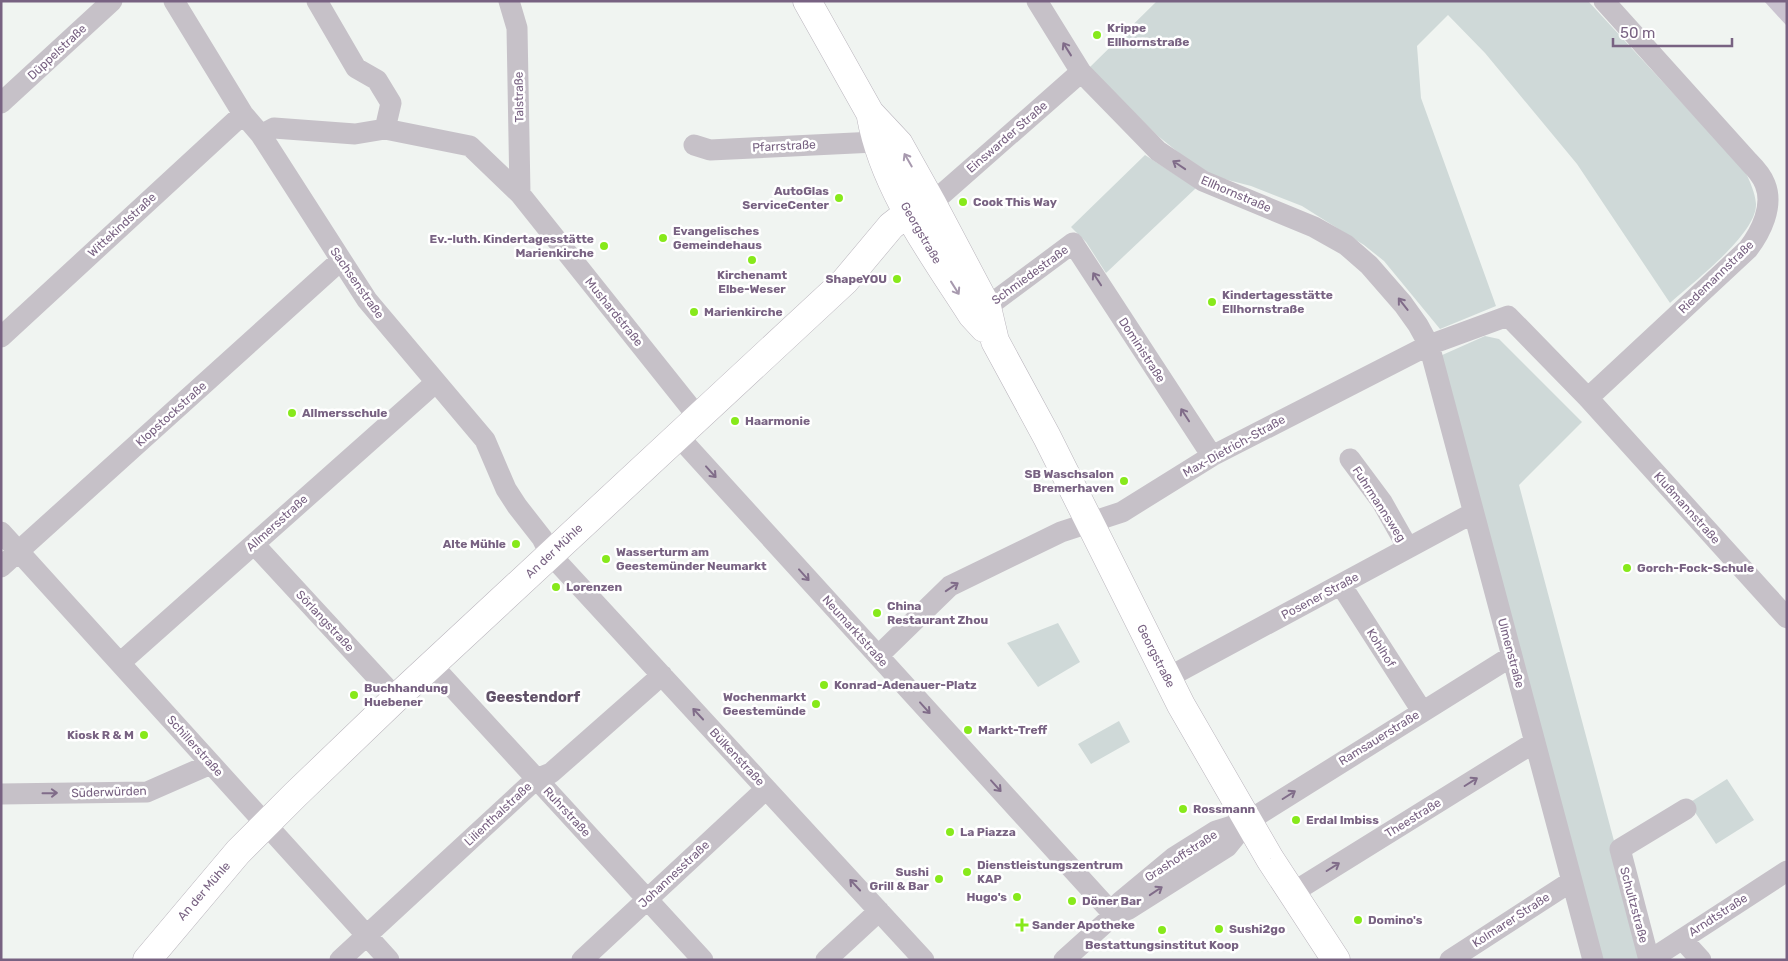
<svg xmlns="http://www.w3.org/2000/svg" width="1788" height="961" font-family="Rubik,sans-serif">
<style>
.green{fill:#cfd9d8}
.water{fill:#cac3d0}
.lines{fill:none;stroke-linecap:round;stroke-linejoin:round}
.major-casing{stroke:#b9b4bc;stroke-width:29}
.minor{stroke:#c6c1c8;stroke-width:21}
.major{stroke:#fff;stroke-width:28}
.oneway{stroke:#806c89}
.oneway2{stroke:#a799ae}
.poi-dot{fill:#87e91b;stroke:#fff;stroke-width:2}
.labels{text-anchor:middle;stroke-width:5;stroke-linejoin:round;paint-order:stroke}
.poi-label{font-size:12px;font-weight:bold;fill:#786282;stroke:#fff;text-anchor:start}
.street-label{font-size:12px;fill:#786282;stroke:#fff}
.quarter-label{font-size:15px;font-weight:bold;fill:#605067;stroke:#fff}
</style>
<rect width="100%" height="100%" fill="#f0f4f1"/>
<path class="green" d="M1157,1H1588L1745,171C1750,182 1755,192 1756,204C1757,234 1692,283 1670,303L1577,164L1485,53L1448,15L1417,46L1421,98L1496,306L1440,329L1384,261L1364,245L1302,206L1251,186L1205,174L1158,136L1089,68Z
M1145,155L1196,188L1106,273L1086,242L1071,227Z
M1485,336L1499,339L1582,422L1519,485L1645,957L1640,960H1597L1440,356Z
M1058,623L1080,662L1038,687L1007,643Z
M1119,721L1130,742L1091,764L1078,744Z
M1727,779L1754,820L1716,844L1689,803Z"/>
<path class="water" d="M1764,1H1787V26Z"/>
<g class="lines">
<defs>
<path id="major" d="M807,1L870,113L899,144L932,203L987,307L995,341L1047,437L1181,705L1270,859L1336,960
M871,117C884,189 933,254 972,315L984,328
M147,960L238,852L295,795L396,698L845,281L891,226L909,212L932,203"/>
</defs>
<use href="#major" class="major-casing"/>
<path class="minor" d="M174,1L243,114L261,135L367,300L485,440L506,489L517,506L542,538L550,554L924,960
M317,1L356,68L377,80L391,103L385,129
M509,1L517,28L520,194
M1037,1L1081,72L1158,151L1203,181L1314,227L1346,245L1369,265L1403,304L1418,325L1429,345L1593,960
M1,103L112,1
M261,135L274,128L355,134L385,129L470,146L520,194L698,417
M694,145L710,150L875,142
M932,203L1081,72
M987,307L1073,243L1212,456
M1,337L243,114
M1588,398L1748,249C1761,232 1774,206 1765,184C1762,176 1755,168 1749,162L1604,1
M678,436L1114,915
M1350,459L1382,502L1408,548
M1,532L389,960
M254,544L396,698
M1,567L340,261
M1341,585L1422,711
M878,656L950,586L1061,532L1122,512L1212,456L1429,345L1508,316L1588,398L1787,618
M120,663L435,383
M432,665L703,960
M1167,678L1473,513
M1,794L147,792L211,764
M1292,893L1535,742
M1119,913L1129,909L1227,847L1248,821
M1682,939L1701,960
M340,960L536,779L551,773L662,675
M582,960L766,789
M826,960L879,911
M1064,960L1114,915L1120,902L1173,858L1216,831L1248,821L1512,656
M1450,960L1572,881
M1649,960L1620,849L1686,809
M1650,960L1787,871"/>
<use href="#major" class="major"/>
</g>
<defs><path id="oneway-shaft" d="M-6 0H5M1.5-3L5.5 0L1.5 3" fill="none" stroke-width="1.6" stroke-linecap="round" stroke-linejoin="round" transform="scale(1.25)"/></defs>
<g class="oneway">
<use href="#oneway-shaft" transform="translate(1067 49) rotate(-122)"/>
<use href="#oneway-shaft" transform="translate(1179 165) rotate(-146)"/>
<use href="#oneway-shaft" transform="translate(1097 279) rotate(-123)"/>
<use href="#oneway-shaft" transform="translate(1403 304) rotate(-128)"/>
<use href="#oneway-shaft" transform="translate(1185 415) rotate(-123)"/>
<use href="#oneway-shaft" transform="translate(711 472) rotate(48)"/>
<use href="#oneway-shaft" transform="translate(804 575) rotate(48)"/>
<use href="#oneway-shaft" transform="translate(952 587) rotate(-34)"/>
<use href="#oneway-shaft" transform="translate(925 708) rotate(48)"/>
<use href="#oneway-shaft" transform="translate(698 714) rotate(-133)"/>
<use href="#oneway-shaft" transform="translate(1471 782) rotate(-32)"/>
<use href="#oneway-shaft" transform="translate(996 786) rotate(48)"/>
<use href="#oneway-shaft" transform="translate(50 793) rotate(-1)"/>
<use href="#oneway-shaft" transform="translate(1289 795) rotate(-32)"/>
<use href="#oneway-shaft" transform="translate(1333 867) rotate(-32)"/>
<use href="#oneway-shaft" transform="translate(855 885) rotate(-133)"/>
<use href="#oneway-shaft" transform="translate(1156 891) rotate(-34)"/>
</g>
<g class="oneway2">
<use href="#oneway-shaft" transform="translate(908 160) rotate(-120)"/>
<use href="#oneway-shaft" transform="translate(955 288) rotate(58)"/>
</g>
<g class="poi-dot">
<circle cx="1097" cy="35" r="5"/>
<circle cx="839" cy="198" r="5"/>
<circle cx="963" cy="202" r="5"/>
<circle cx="663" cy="238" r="5"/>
<circle cx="604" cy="246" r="5"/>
<circle cx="752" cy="260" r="5"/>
<circle cx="897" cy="279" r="5"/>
<circle cx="1212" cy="302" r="5"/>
<circle cx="694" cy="312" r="5"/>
<circle cx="292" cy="413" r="5"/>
<circle cx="735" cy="421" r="5"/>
<circle cx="1124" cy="481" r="5"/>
<circle cx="516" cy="544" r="5"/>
<circle cx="606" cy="559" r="5"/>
<circle cx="1627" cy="568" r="5"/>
<circle cx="556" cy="587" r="5"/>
<circle cx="877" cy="613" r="5"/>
<circle cx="824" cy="685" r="5"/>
<circle cx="354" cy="695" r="5"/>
<circle cx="816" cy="704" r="5"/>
<circle cx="968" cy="730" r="5"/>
<circle cx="144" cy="735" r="5"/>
<circle cx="1183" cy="809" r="5"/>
<circle cx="1296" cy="820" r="5"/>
<circle cx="950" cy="832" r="5"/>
<circle cx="967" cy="872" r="5"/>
<circle cx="939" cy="879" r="5"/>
<circle cx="1017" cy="897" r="5"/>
<circle cx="1072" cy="901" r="5"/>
<circle cx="1358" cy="920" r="5"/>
<path d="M1019.5 917.5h5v5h5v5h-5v5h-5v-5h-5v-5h5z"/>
<circle cx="1219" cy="929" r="5"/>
<circle cx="1162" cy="930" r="5"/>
</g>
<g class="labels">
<g class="poi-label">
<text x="1107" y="32">Krippe<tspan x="1107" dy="14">Ellhornstraße</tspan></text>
<text x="829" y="195" text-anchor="end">AutoGlas<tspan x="829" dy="14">ServiceCenter</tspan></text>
<text x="973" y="206">Cook This Way</text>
<text x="673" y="235">Evangelisches<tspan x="673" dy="14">Gemeindehaus</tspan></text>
<text x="594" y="243" text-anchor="end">Ev.-luth. Kindertagesstätte<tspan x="594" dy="14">Marienkirche</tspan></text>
<text x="752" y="279" text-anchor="middle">Kirchenamt<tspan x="752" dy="14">Elbe-Weser</tspan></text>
<text x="887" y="283" text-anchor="end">ShapeYOU</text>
<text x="1222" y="299">Kindertagesstätte<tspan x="1222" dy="14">Ellhornstraße</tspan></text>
<text x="704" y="316">Marienkirche</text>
<text x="302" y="417">Allmersschule</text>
<text x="745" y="425">Haarmonie</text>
<text x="1114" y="478" text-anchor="end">SB Waschsalon<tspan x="1114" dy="14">Bremerhaven</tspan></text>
<text x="506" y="548" text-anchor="end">Alte Mühle</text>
<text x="616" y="556">Wasserturm am<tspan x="616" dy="14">Geestemünder Neumarkt</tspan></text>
<text x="1637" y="572">Gorch-Fock-Schule</text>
<text x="566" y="591">Lorenzen</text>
<text x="887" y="610">China<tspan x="887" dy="14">Restaurant Zhou</tspan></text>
<text x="834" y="689">Konrad-Adenauer-Platz</text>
<text x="364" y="692">Buchhandung<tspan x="364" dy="14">Huebener</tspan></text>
<text x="806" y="701" text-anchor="end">Wochenmarkt<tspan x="806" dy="14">Geestemünde</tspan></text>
<text x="978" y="734">Markt-Treff</text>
<text x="134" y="739" text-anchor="end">Kiosk R &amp; M</text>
<text x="1193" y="813">Rossmann</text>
<text x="1306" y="824">Erdal Imbiss</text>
<text x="960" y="836">La Piazza</text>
<text x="977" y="869">Dienstleistungszentrum<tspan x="977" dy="14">KAP</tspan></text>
<text x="929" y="876" text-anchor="end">Sushi<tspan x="929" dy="14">Grill &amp; Bar</tspan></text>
<text x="1007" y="901" text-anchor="end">Hugo's</text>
<text x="1082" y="905">Döner Bar</text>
<text x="1368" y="924">Domino's</text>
<text x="1032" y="929">Sander Apotheke</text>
<text x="1229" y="933">Sushi2go</text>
<text x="1162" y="949" text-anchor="middle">Bestattungsinstitut Koop</text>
</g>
<g class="street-label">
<text transform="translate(57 52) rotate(-43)" y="4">Düppelstraße</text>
<text transform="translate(519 97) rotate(-91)" y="4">Talstraße</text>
<text transform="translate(1007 137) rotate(-41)" y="4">Einswarder Straße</text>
<text transform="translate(784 146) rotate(-3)" y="4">Pfarrstraße</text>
<text transform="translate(1236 194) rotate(23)" y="4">Ellhornstraße</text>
<text transform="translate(122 225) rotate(-43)" y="4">Wittekindstraße</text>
<text transform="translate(921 233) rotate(60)" y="4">Georgstraße</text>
<text transform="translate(1030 275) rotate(-36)" y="4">Schmiedestraße</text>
<text transform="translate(1716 277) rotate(-44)" y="4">Riedemannstraße</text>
<text transform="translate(357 283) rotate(55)" y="4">Sachsenstraße</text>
<text transform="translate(614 312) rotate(51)" y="4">Mushardstraße</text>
<text transform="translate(1142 350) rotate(57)" y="4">Doministraße</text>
<text transform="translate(171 414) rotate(-42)" y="4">Klopstockstraße</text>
<text transform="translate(1234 446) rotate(-29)" y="4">Max-Dietrich-Straße</text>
<text transform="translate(1379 504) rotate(57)" y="4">Fuhrmannsweg</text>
<text transform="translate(1687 508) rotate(48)" y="4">Klußmannstraße</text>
<text transform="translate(277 523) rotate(-42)" y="4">Allmersstraße</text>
<text transform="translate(554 551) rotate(-43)" y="4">An der Mühle</text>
<text transform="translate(1320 596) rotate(-28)" y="4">Posener Straße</text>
<text transform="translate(325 621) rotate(47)" y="4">Sörlangstraße</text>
<text transform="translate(855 631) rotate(48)" y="4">Neumarktstraße</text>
<text transform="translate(1381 648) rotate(58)" y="4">Kohlhof</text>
<text transform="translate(1511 653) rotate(75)" y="4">Ulmenstraße</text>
<text transform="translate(1156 656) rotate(63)" y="4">Georgstraße</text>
<text transform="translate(1379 738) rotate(-32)" y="4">Ramsauerstraße</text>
<text transform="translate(195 746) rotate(48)" y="4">Schillerstraße</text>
<text transform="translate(737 757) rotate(47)" y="4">Bülkenstraße</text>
<text transform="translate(109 792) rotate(-2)" y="4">Süderwürden</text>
<text transform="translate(567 812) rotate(47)" y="4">Ruhrstraße</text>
<text transform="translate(498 814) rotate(-43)" y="4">Lilienthalstraße</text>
<text transform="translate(1413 818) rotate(-32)" y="4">Theestraße</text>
<text transform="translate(1181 856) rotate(-33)" y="4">Grashoffstraße</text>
<text transform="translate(674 874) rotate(-43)" y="4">Johannesstraße</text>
<text transform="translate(204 891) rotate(-49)" y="4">An der Mühle</text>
<text transform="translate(1634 905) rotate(75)" y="4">Schultzstraße</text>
<text transform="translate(1718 915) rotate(-33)" y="4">Arndtstraße</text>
<text transform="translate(1511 920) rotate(-33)" y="4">Kolmarer Straße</text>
</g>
<g class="quarter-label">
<text x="533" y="702">Geestendorf</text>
</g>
</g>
<rect width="1788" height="961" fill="none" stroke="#786282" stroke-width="5"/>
<path d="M1613 38v8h119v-8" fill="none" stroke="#786282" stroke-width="2.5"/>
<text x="1620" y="38" font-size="15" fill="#786282" stroke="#ffffff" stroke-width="4" paint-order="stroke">50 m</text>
</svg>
